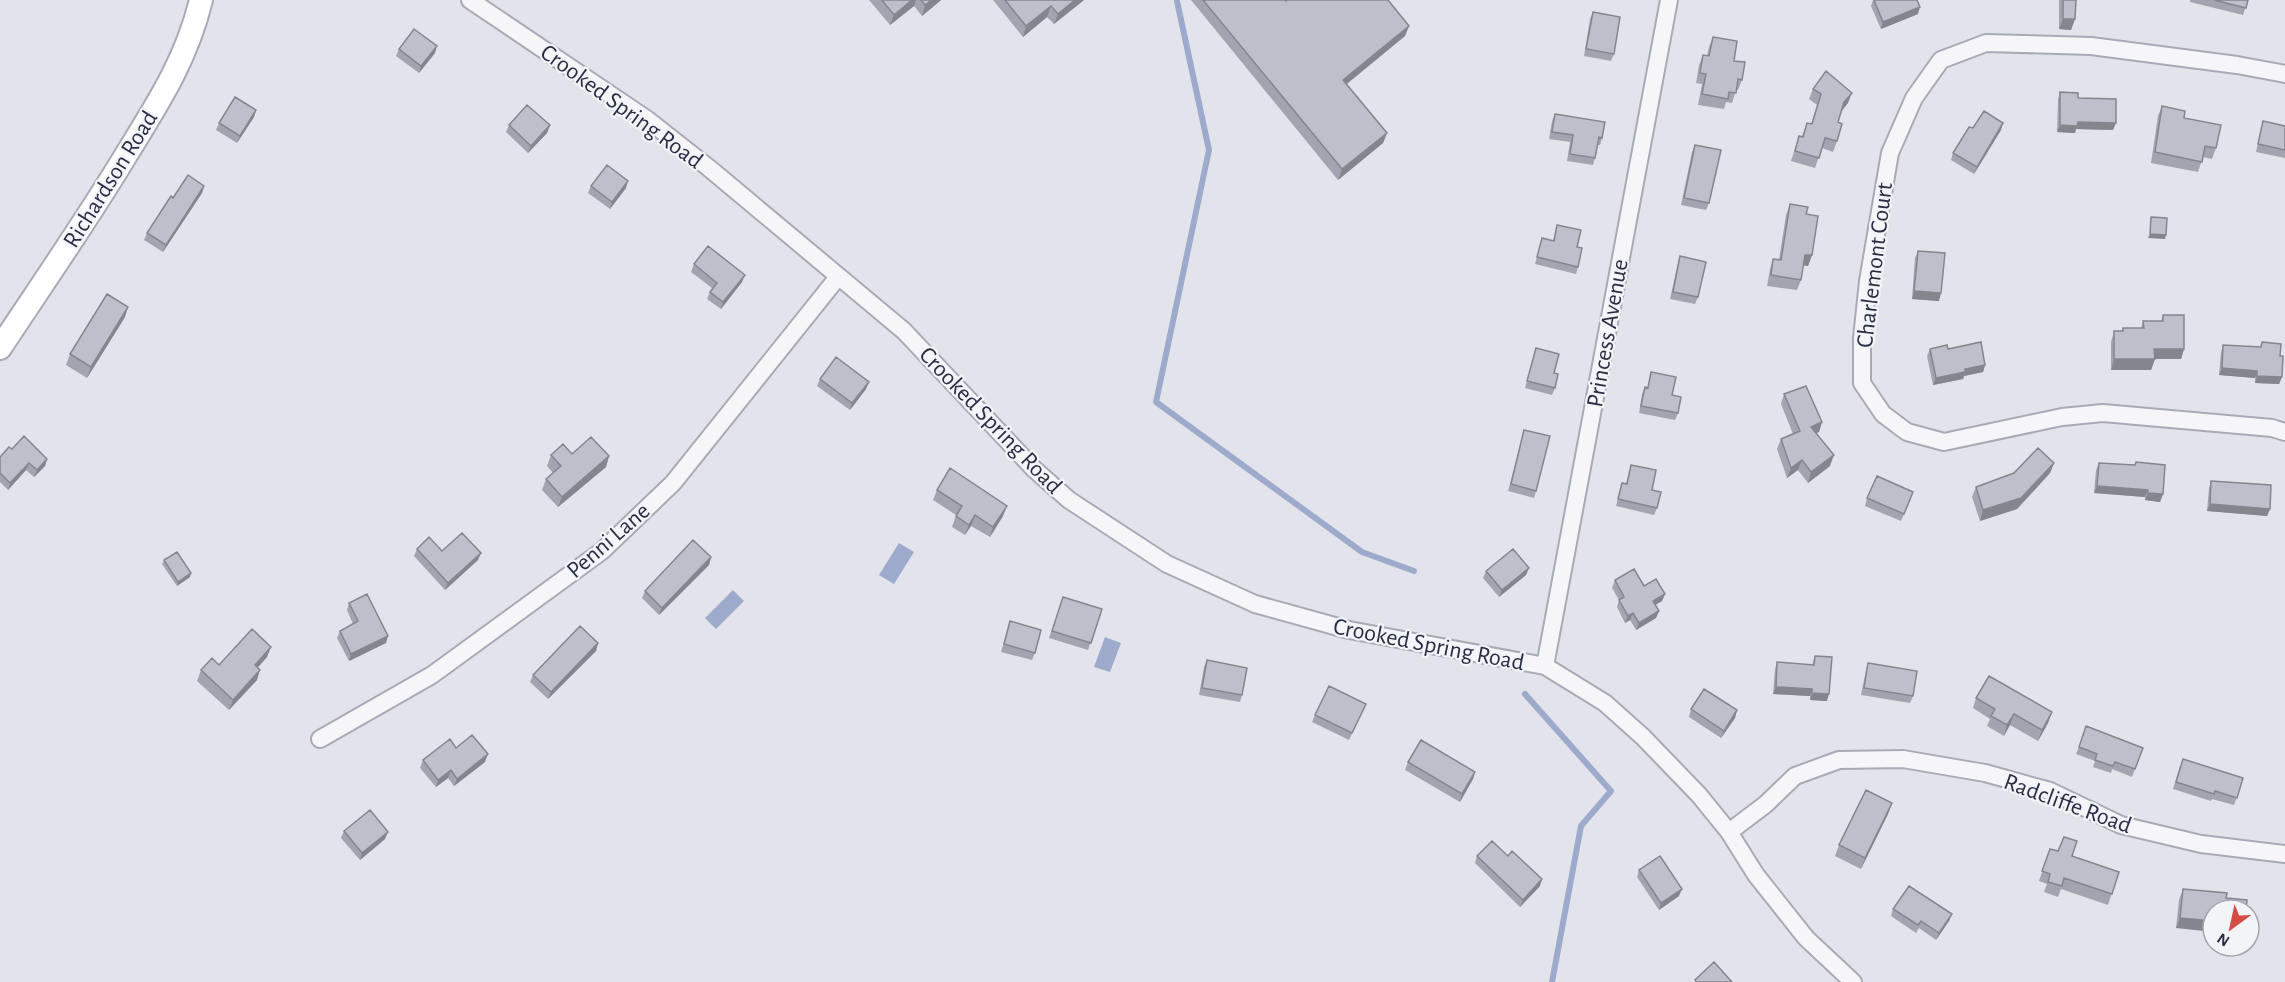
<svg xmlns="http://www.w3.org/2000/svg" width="2285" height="982" font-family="'Alegreya Sans',sans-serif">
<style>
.water{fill:#9daacc}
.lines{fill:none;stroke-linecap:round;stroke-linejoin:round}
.stream{stroke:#9daacc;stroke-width:6}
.street-casing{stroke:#a8aab6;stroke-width:20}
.secondary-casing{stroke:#a8aab6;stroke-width:26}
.street{stroke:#f6f6f9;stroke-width:16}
.secondary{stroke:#fff;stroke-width:22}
.wall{fill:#a3a4af}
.shaded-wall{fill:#84868e}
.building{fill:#bdbfcb;stroke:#84868e;stroke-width:1.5}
.labels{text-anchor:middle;stroke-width:4.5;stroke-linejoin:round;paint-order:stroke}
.street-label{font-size:24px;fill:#2a2e44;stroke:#f3f4f8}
</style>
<rect width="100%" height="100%" fill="#e3e4eb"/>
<path class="water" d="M899,543L914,552L894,584L879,575Z
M733,590L744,601L716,629L705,618Z
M1105,637L1121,643L1110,672L1094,667Z"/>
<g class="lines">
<path class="stream" d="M1177,1L1209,150L1156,402L1362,552L1414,571
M1525,694L1611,791L1581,826L1552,982"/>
<defs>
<path id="street" d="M470,0L648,120L709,168L904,331L1034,469L1069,500L1167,564L1255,604L1349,630L1545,666L1605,703L1643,737L1699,795L1729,832L1756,875L1806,938L1853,982
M2285,74L2237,65L2091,46L1986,43L1941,60L1914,98L1890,153L1868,281L1862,338V383L1883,414L1907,432L1944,442L2062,417L2103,413L2272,428L2285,432
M1545,666L1669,0
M320,739L432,675L602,551L673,483L838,277
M1729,832L1766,804L1795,776L1839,760L1903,759L1985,773L2050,791L2121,825L2201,844L2285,854"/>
<path id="secondary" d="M0,348C41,286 84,224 123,160C156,106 186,62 201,0"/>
</defs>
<use href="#street" class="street-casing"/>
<use href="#secondary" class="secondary-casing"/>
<use href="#street" class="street"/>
<use href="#secondary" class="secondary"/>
</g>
<path class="wall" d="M869,0H941L922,16L914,6L890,25Z
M993,0H1084L1054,24L1047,17L1023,37Z
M1191,0H1285L1286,1L1409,26L1405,36L1347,84L1387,133L1383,143L1338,180Z
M1873,0H1917L1918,14L1881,29L1871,6Z
M2059,0H2076L2075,19L2071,30L2059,29Z
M2190,0H2248L2243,15L2190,2Z
M1593,12L1614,54L1611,61L1584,56L1590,19Z
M1713,37L1734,61L1742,80L1738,90H1736L1732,103L1726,102L1724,109L1698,105L1702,84L1696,83L1699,65L1703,55L1707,56L1709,47Z
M399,49L435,53L419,73L396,56Z
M1813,89L1848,103L1841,111L1838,122L1837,141L1833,152L1822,148L1815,168L1791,161L1799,136H1802L1807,123L1811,124L1817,105L1809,99Z
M2060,92L2078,98L2113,130L2076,129L2075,133L2057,132L2058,99Z
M2162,106L2184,118L2216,148L2212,159L2203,157L2198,172L2151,163L2158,116Z
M256,110L254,117L237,143L216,130L219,123Z
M1555,114L1602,138L1600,145H1598L1595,158L1593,165L1567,161L1570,142L1549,139L1552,121Z
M2263,121L2285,126V158L2256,152L2261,129Z
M509,125H550L547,133L528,153L506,132Z
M1973,128L2001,130L1974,174L1951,160L1953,153Z
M1695,145L1709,203L1706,210L1681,205L1692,152Z
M204,186L202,193L163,252L144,240L147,233L173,198Z
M591,186L626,188L610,209L588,193Z
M1790,204L1806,214L1812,255L1808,266L1803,265L1801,280L1797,290L1767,286L1770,269L1773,259L1779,260L1786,215Z
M1557,225L1577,247L1578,267L1576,274L1535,264L1542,238L1553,241Z
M1918,251L1939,301L1912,299L1915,258Z
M1680,256L1698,297L1695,304L1670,299L1678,263Z
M694,264L742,282L721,309L707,299L710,292L712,288L691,272Z
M2163,315L2184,349L2181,359H2155L2151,370H2111V342L2114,331H2122L2123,328H2141L2143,321H2161Z
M125,317L87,378L66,365L70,354Z
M2262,342L2280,356L2282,377L2279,384L2255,383V378L2219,375L2221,352L2223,345L2260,347Z
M1536,348L1554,373L1555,388L1552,395L1525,388Z
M1930,349H1948L1985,365L1983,372L1964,376L1963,379L1933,385L1927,356Z
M1651,372L1672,395L1678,413L1675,420L1639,413L1642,394L1645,387L1647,388Z
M820,379L866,389L850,410L817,386Z
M1784,394L1822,422L1819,432L1816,433L1830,466L1808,483L1798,470L1787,478L1777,449L1781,439L1793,434L1781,404Z
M1524,430L1536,491L1534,498L1508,491Z
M12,449L47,459L45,466L34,477L26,470L8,490L0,482V457Z
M572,454L609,456L606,467L558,507L542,490L546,479L553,473L547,466L551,455Z
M2136,462L2163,494L2160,502L2145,500V497L2094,493L2096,470L2099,463L2135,465Z
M2054,463L2050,473L2017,509L1980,521L1972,497L1976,487Z
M1631,465L1652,490L1657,508L1654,515L1616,506L1622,483L1626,484Z
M2211,481L2270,509L2267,516L2207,511L2209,488Z
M937,490L1003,516L990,537L971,526L965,535L952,527L956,515L933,500Z
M1867,498L1911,499L1901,521L1865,506Z
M417,549L442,551L478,560L445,590L414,556Z
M711,557L709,565L659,615L642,598L645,591Z
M164,560L190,577L177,586L162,564Z
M1486,571L1526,575L1499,597L1483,578Z
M1615,580L1644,586L1665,594L1662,601L1655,605L1659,611L1656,618L1636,630L1630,620L1625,623L1617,607L1619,600L1612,588Z
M1063,597L1102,609L1088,650L1049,638Z
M349,603L386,643L349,661L337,638L340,631L353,624L347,610Z
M1010,621L1035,653L1032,660L1001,652Z
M598,643L596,651L548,699L530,682L533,675Z
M1815,656L1827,701L1810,700V696L1773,694L1775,669L1777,662L1812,665Z
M267,657L258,667L257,680L229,710L197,681L201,670L219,665Z
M1207,660L1242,695L1240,702L1199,695L1204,667Z
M1868,663L1913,696L1910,703L1861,695L1866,670Z
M1976,698L2052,712L2048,723L2038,741L2010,725L2004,736L1987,726L1990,719L1973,708Z
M1366,704L1349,740L1312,722L1315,715Z
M1691,709L1737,710L1735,718L1721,738L1689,717Z
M2079,747L2143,748L2132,777L2112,769L2111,773L2093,767L2095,761L2076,754Z
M456,748L485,762L454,786L448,778L436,787L420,768L423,760Z
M1408,762L1475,772L1473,779L1460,802L1405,770Z
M2180,766L2243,778L2234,805L2212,799L2211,801L2173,789Z
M1892,803L1888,814L1861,869L1835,856L1839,845Z
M344,831L385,839L360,860L341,838Z
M2050,849L2119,872L2108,905L2061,889L2058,897L2044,892L2047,884L2039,881Z
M1477,856H1508L1540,886L1520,907L1475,863Z
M1639,870L1679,896L1659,910L1637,877Z
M2183,889L2226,898L2176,928L2179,900Z
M1893,909L1952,914L1949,921L1936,940L1919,928L1916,933L1891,916Z"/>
<path class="shaded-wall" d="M912,0H916L914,6L890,25L894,15Z
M932,0H941L922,16L925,5Z
M1075,0H1084L1054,24L1058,14Z
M1051,6L1047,17L1023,37L1026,26Z
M1920,7L1918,14L1881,29L1883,22Z
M2063,19H2075L2071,30L2059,29Z
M1409,26L1405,36L1339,90L1343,80Z
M437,46L435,53L419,73L421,66Z
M1852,93L1848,103L1840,113L1844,102Z
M256,110L254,117L237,143L240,136Z
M2078,122L2116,123L2113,130L2076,129L2075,133L2057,132L2060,125Z
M2003,123L2001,130L1974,174L1977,167Z
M550,125L547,133L528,153L531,146Z
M1387,133L1383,143L1338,180L1342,169Z
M628,181L626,188L610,209L612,202Z
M204,186L202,193L163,252L166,245Z
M2150,234L2166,235L2165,239L2148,238Z
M1805,255H1812L1808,266L1801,265Z
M745,275L742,282L721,309L723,302Z
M1914,291L1941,293L1939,301L1912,299Z
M128,307L125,317L87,378L91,367Z
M2154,349H2184L2181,359H2150Z
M2114,359H2155L2151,370H2111Z
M1985,365L1983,372L1964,376L1963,379L1933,385L1936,378L1965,369Z
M2222,368L2257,371L2255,378L2219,375Z
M2257,376L2282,377L2279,384L2255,383Z
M869,382L866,389L850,410L852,403Z
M1822,422L1819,432L1807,437L1811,427Z
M1834,455L1830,466L1808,483L1811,472Z
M609,456L606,467L558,507L562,497Z
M47,459L45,466L34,477L37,470Z
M1802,460L1798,470L1787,478L1791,468Z
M29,463L26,470L8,490L10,483Z
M2054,463L2050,473L2017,509L1980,521L1983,510Z
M2097,486L2148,490L2145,497L2094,493Z
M2148,493L2163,494L2160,502L2145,500Z
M2210,504L2270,509L2267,516L2207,511Z
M1007,506L1003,516L990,537L993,527Z
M975,515L971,526L965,535L969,525Z
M481,553L478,560L445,590L448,583Z
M711,557L709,565L659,615L662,608Z
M1529,568L1526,575L1499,597L1502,590Z
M191,573L190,577L177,586L178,582Z
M1665,594L1662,601L1650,608L1653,601Z
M1659,611L1656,618L1636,630L1639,623Z
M1633,613L1630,620L1625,623L1628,616Z
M388,636L386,643L349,661L351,654Z
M598,643L596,651L548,699L551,692Z
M271,647L267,657L251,675L255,665Z
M260,670L257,680L229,710L233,700Z
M1776,687L1812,689L1810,696L1773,694Z
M1812,693L1829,694L1827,701L1810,700Z
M1737,710L1735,718L1721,738L1724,731Z
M2052,712L2048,723L2038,741L2042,730Z
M2014,714L2010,725L2004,736L2007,725Z
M488,754L485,762L454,786L457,779Z
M451,770L448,778L436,787L438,780Z
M1475,772L1473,779L1460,802L1462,794Z
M1892,803L1888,814L1861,869L1865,858Z
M388,832L385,839L360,860L362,853Z
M1542,879L1540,886L1520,907L1523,900Z
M1682,889L1679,896L1659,910L1661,903Z
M1952,914L1949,921L1936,940L1939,933Z
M2180,918L2213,921V932L2176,928Z"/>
<path class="building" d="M882,0H912L894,15Z
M921,0H932L925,5Z
M1005,0H1075L1058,14L1051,6L1026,26Z
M1203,0H1285L1286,1L1287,0H1388L1409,26L1343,80L1387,133L1342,169Z
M1874,0H1917L1920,7L1883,22Z
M2063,0H2076L2075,19H2063Z
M2214,0H2248L2246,8Z
M1593,12L1620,17L1614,54L1586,49Z
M414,29L437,46L421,66L399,49Z
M1713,37L1737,41L1734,61L1745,62L1742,80L1738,79L1736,93L1729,92L1728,99L1702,94L1706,74L1700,73L1703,55L1709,56Z
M1826,71L1852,93L1844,102L1838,122L1842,124L1837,141L1825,138L1819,158L1795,151L1799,136L1803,137L1807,123L1812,124L1821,94L1813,89Z
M2060,92L2078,93V98L2116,99V123L2078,122L2077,126L2060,125Z
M235,97L256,110L240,136L219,123Z
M527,105L550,125L531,146L509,125Z
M2162,106L2185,111L2184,118L2221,125L2216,148L2205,146L2202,162L2155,152Z
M1984,111L2003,123L1977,167L1953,153L1969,127L1973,128Z
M1555,114L1605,122L1602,138L1599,137L1595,158L1570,154L1573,135L1552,132Z
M2263,121L2285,126V150L2258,144Z
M1695,145L1721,150L1709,203L1684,198Z
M607,165L628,181L612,202L591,186Z
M188,175L204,186L166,245L147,233L171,196L173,198Z
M1790,204L1808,207L1806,214L1818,216L1812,255H1805L1801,280L1771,275L1773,259L1781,260Z
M2151,217L2167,218L2166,235L2150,234Z
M1557,225L1581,230L1577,247L1582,248L1578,267L1537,257L1542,238L1554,241Z
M708,246L745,275L723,302L710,292L717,283L694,264Z
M1918,251L1945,253L1941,293L1914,291Z
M1680,256L1706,262L1698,297L1673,292Z
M107,294L128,307L91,367L70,354Z
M2163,315H2184V349H2154L2155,359H2114V331H2123V328H2144L2143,321H2163Z
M1981,342L1985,365L1965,369V372L1936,378L1930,349L1947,345L1948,349Z
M2262,342L2281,344L2280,356H2283L2282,377L2257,376V371L2222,368L2223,345L2261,347Z
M1536,348L1559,354L1554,373L1558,374L1555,388L1527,381Z
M836,357L869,382L852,403L820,379Z
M1651,372L1676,377L1672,395L1681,397L1678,413L1641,406L1645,387L1648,388Z
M1806,386L1822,422L1811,427L1834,455L1811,472L1802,460L1791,468L1781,439L1800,431L1784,394Z
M1524,430L1550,436L1536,491L1511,484Z
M24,436L47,459L37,470L29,463L10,483L0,473V457L9,447L12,449Z
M591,437L609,456L562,497L546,479L561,466L551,455L563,444L572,454Z
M2038,448L2054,463L2021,498L1983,510L1976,487L2014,473Z
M2136,462L2165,465L2163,494L2148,493V490L2097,486L2099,463L2135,465Z
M1631,465L1656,470L1652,490L1661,492L1657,508L1618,499L1622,483L1627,484Z
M950,468L1007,506L993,527L975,515L969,525L956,516L962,506L937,490Z
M1877,476L1913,492L1904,514L1867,498Z
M2211,481L2271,485L2270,509L2210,504Z
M462,533L481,553L448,583L417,549L429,537L442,551Z
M693,540L711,557L662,608L645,591Z
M1513,549L1529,568L1502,590L1486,571Z
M177,552L191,573L178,582L164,560Z
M1634,569L1644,586L1656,579L1665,594L1653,601L1659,611L1639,623L1633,613L1628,616L1619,600L1624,597L1615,580Z
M367,594L388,636L351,654L340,631L358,621L349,603Z
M1063,597L1102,609L1091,643L1052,631Z
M1010,621L1041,630L1035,653L1004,644Z
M580,626L598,643L551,692L533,675Z
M252,629L271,647L255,665L260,670L233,700L201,670L212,658L219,665Z
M1815,656L1832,657L1829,694L1812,693V689L1776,687L1777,662L1814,665Z
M1207,660L1247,668L1242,695L1202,688Z
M1868,663L1917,671L1913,696L1864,688Z
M1989,676L2052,712L2042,730L2014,714L2007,725L1991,716L1995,709L1976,698Z
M1329,686L1366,704L1352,733L1315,715Z
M1704,689L1737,710L1724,731L1691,709Z
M2086,726L2143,748L2135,769L2115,762L2113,766L2095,760L2097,754L2079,747Z
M472,735L488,754L457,779L451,770L438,780L423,760L450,739L456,748Z
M1421,740L1475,772L1462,794L1408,762Z
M2183,759L2243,778L2237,798L2215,791L2214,794L2176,782Z
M1866,790L1892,803L1865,858L1839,845Z
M370,810L388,832L362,853L344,831Z
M2064,837L2077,841L2072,856L2119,872L2112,894L2064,878L2062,886L2048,882L2050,874L2042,871L2050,849L2058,851Z
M1492,841L1508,856L1512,851L1542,879L1523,900L1477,856Z
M1660,856L1682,889L1661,903L1639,870Z
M1909,886L1952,914L1939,933L1921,921L1918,925L1893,909Z
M2183,889L2227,893L2226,898L2247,900L2246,910H2213V921L2180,918Z
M1714,962L1732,982H1696L1695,980Z"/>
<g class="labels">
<g class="street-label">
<text transform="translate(622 106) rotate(36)" y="8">Crooked Spring Road</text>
<text transform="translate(110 179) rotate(-58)" y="8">Richardson Road</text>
<text transform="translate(1874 265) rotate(-83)" y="8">Charlemont Court</text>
<text transform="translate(1607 333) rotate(-80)" y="8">Princess Avenue</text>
<text transform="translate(991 420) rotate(46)" y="8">Crooked Spring Road</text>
<text transform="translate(608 540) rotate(-41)" y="8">Penni Lane</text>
<text transform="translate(1429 644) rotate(11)" y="8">Crooked Spring Road</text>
<text transform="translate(2068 803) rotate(20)" y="8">Radcliffe Road</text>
</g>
</g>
<g transform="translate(2231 928) rotate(213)"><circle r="28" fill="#f3f4f8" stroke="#a3a5b0" stroke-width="1.5"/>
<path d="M0-4.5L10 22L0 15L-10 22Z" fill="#d34d45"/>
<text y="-9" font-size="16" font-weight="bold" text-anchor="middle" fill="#2a2e44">N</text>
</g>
</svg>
